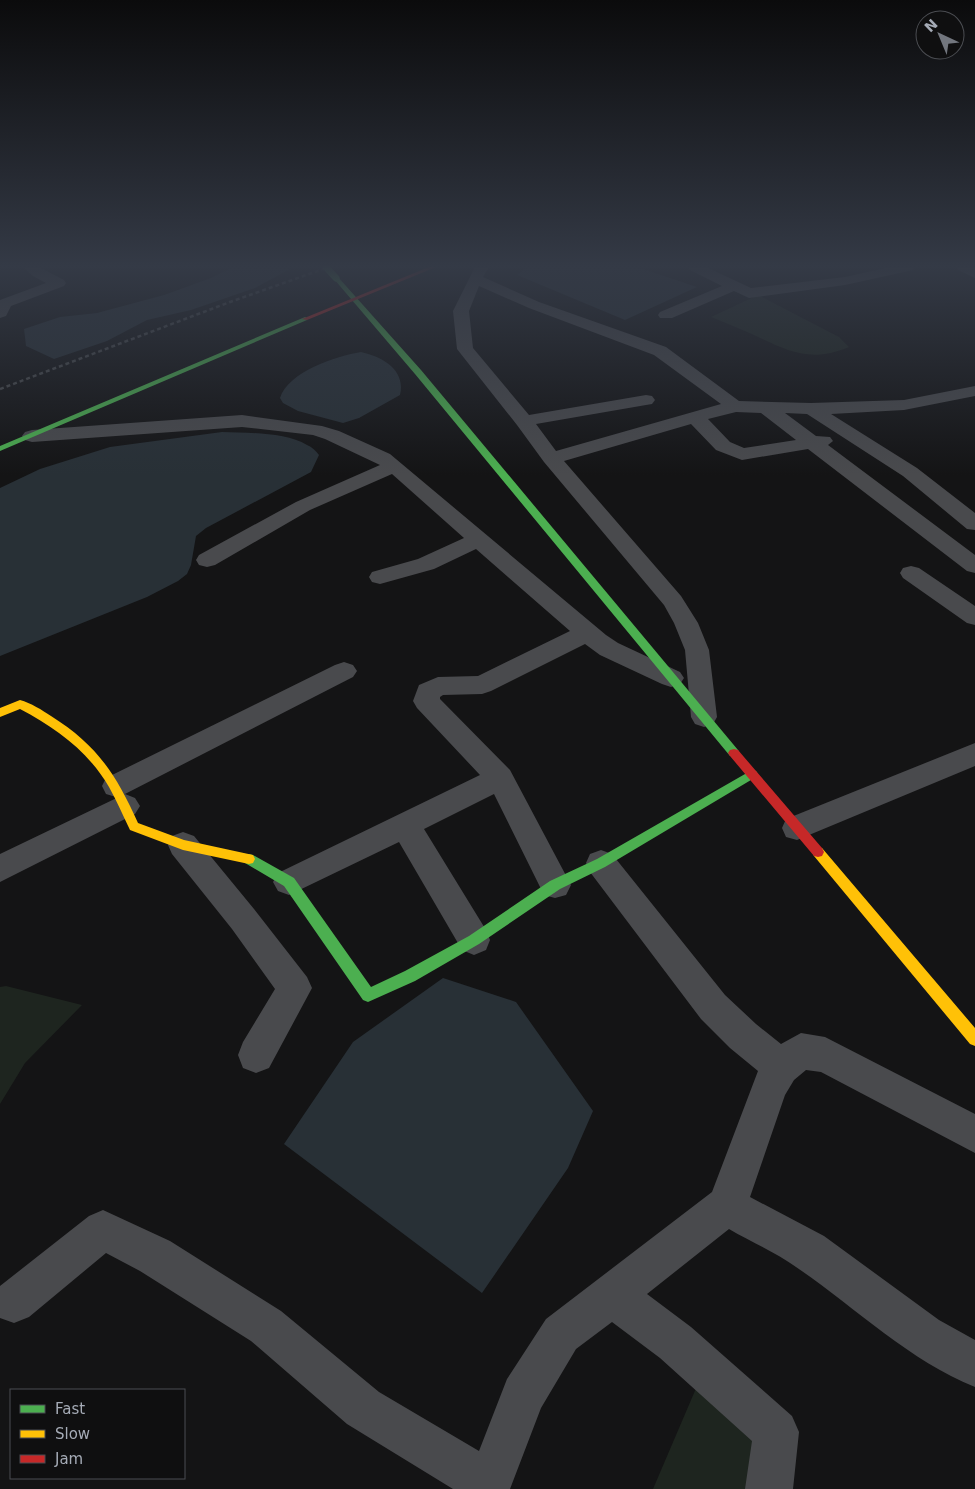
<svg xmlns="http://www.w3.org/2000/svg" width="975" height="1489" font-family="'DejaVu Sans',sans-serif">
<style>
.green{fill:#1e251f}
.water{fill:#283036}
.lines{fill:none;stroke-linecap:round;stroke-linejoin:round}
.street{fill:#494a4d;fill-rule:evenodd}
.fast{fill:#4caf50;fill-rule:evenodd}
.slow{fill:#ffc107;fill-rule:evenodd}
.jam{fill:#c62828;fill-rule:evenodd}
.rail{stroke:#494b4d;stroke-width:2.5;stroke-dasharray:4 3;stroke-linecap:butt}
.fast-bridge{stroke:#4caf50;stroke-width:7}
</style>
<rect width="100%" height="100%" fill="#141415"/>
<path class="green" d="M758,295L839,337L849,347C811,363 789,352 754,335C740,329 726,323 711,317Z
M6,986L82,1005L25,1063L0,1104V987Z
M703,1372L771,1434L763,1489H653Z"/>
<path class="water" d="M233,267H289L290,269L255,288L191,310L147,320L107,341L54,359L26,346L24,329L60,317L97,313L164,295L211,278Z
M526,267H637L697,287L625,320L517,275Z
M361,352C383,357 406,370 400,395L359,418L343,423L298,411L283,403L280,398C288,372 336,356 361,352Z
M222,432C247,433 285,432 307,445C312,447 316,451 319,455L311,472L206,528L196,536L191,565L187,574L178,581L147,597L0,656V488L40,469L110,447Z
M443,978L516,1002L593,1111L568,1168L482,1293L284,1144L353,1042Z"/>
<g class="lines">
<path class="street" d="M23,267H39L64,280L66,283L64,286L11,306L6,316L0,318V300L46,283L33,276Z
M475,267H489L483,277L539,302L666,347L739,401L811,403L904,400L975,386V396L904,410L831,414L917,468L975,513V530L967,529L903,476L807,414L785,413L816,436L830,437L833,441L828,445L975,555V573L967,571L808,449L742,460L716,450L691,424L564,461L681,596L698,623L709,650L717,717L713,724L704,727L695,724L691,717L685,650L674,623L664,605L544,462L517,425L457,349L453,311ZM479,286L529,308L654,355L721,404L556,451L536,424L646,405L652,404L655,400L652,396L646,395L529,415L473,348L469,311ZM736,412L761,413L796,440L744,448L730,442L708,419Z
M688,267H706L751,288L845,277L890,267H915L913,270L845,285L749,298L734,291L672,318H660L658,315L660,312L722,286L690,270Z
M956,267L975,268V278L958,270Z
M242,415L322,426L339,431L390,454L606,635L618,643L680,672L684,678L680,684L671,687L662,684L600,655L585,644L491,691L482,694L443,695L440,697V699L510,770L571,885L566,895L555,898L544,895L494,794L424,829L486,930L490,940L486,950L474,955L462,950L399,842L289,895L278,891L273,882L278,873L480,775L417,708L413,701L419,685L438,677L478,676L570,631L476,549L434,569L380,584L372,582L369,577L372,572L418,559L464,538L392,474L310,510L215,565L207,567L199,565L196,560L199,555L296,502L380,465L325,439L313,435L242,427L32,442L25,440L22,436L25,432L32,430Z
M911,566L919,568L975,606V625L967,623L903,578L900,573L903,568Z
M344,662L353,665L357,671L353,677L125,794L135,798L140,806L135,814L0,882V854L125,794L116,797L106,794L102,786L106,778L335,665Z
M975,743V766L797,840L786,837L782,828L786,819Z
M183,832L194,836L254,909L307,977L312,988L269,1068L256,1073L243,1068L238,1055L243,1042L275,989L232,929L172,854L168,845L172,836Z
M601,850L612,854L725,995L756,1024L781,1044L801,1033L825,1037L975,1114V1153L821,1072L806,1070L794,1080L785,1095L750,1197L824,1236L939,1320L975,1340V1387C908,1360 855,1307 796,1267C775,1252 751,1242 729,1229L647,1294L691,1327L792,1416L799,1432L793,1489H745L752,1441L660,1358L612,1322L576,1349L541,1408L510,1489H453L347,1424L251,1341L140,1271L106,1253L29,1317L14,1323L0,1318V1286L89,1216L103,1210L170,1241L281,1311L379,1392L479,1451L507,1379L546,1319L712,1192L758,1071L730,1048L701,1019L590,872L586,863L590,854Z"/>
<path class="fast" d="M334,277H338L421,370L738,750L740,753L738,756H730L415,374L334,279Z
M305,317L307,318V320L0,451V446Z
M752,770L756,771L758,774L756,777L605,867L560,889L479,944L415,981L368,1002L363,1000L284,886L245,863L243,859L245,855L249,854L253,855L294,878L371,987L405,971L469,936L550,881L597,859Z"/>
<path class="slow" d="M20,700C31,703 42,710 51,716C97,745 116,774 138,823L184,840L253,855L255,859L253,863L249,864L183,850L130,830C123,816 117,801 109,787C88,751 56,728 20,709L0,717V708Z
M818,847L822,848L975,1028V1046L970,1044L814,856L812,852L814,848Z"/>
<path class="jam" d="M429,267H436L307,320L302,319Z
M734,749L738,750L822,848L824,852L822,856L818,857L814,856L730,756L728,753L730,750Z"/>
<path class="rail" d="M0,389L230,302L329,267"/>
<path class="fast-bridge" d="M326,267L336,278"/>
</g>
<linearGradient id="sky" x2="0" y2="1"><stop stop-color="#0b0b0c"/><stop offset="0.56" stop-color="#343a46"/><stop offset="1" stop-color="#343a46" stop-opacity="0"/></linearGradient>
<rect width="975" height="475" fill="url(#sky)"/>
<rect x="10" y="1389" width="175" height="90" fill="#0f0f10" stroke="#4b4d52"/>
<rect x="20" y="1405" width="25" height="8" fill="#4caf50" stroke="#4b4d52"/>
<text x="55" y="1414" font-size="15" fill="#a5abb6">Fast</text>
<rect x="20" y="1430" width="25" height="8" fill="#ffc107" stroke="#4b4d52"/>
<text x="55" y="1439" font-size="15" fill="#a5abb6">Slow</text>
<rect x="20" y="1455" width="25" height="8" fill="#c62828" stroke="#4b4d52"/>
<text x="55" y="1464" font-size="15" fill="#a5abb6">Jam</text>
<g transform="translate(940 35) rotate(316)"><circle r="24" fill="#0f0f10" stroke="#4b4d52"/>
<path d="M0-4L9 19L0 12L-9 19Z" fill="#72767e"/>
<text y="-8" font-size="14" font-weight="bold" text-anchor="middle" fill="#a5abb6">N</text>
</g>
</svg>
